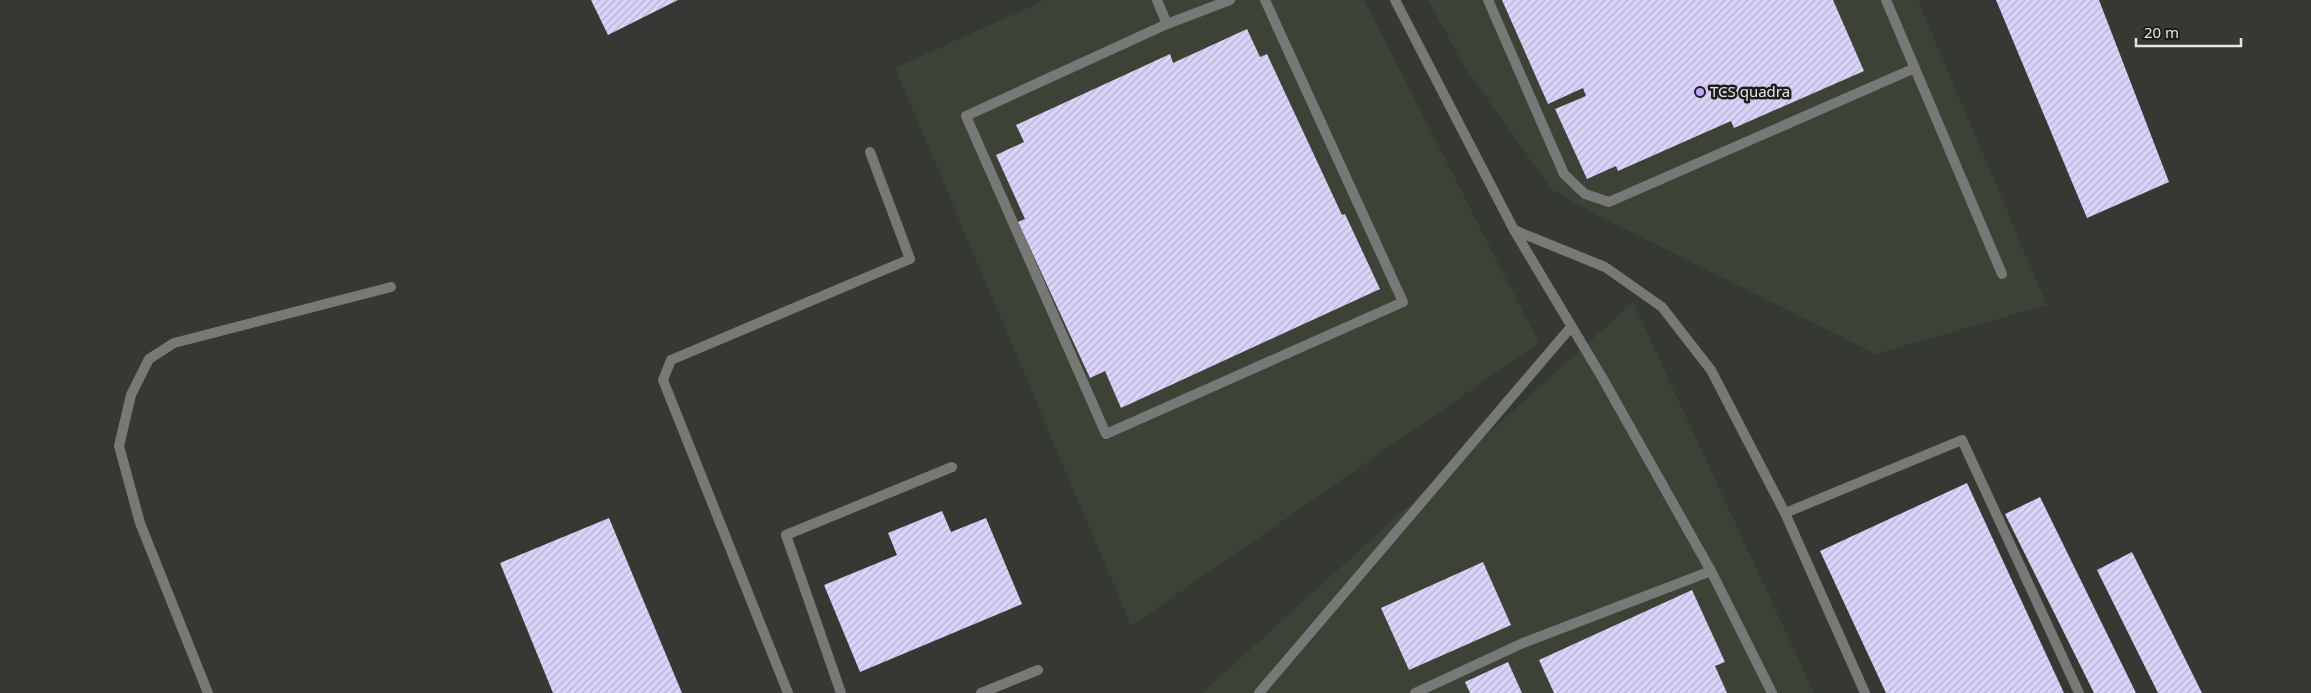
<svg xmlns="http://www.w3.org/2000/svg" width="2311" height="693" font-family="'Noto Sans',sans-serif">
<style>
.built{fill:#3d4237}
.building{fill:url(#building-hatch)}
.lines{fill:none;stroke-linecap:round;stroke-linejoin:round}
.service{stroke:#777976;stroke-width:10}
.poi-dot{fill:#bda9f5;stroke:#1e1f1d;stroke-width:2}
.labels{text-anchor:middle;stroke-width:5;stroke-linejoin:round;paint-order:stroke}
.poi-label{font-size:15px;fill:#e5e7e4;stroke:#1e1f1d;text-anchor:start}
</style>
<defs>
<pattern id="building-hatch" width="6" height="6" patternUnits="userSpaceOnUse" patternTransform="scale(1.25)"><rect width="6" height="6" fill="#dcd3fb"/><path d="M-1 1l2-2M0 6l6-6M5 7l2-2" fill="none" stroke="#b6b0cd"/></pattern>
</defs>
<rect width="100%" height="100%" fill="#363833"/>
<path class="built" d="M1045,0H1364L1539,343L1131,626L895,68Z
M1428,0H1918L2047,305L1876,354L1595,214L1551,189L1464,66Z
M1633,302L1814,693H1202Z"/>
<path class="building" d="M591,0H678L608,35Z
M1502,0H1833L1864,71L1734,128L1731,121L1618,171L1616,166L1587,179L1555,109L1586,96L1583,88L1548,104Z
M1996,0H2099L2169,182L2087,218Z
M1247,29L1260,57L1267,54L1342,215L1345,214L1380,289L1121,408L1105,371L1090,378L1018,222L1025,219L996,155L1024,142L1016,125L1170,54L1173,63Z
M1967,483L2064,693H1886L1820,551Z
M2040,497L2136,693H2094L2005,514Z
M942,511L951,532L986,518L1022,604L860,672L824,585L897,555L888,533Z
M609,518L682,693H553L500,563Z
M2132,552L2202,693H2158L2097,570Z
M1483,562L1511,625L1409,670L1381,608Z
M1692,590L1725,662L1715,666L1727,693H1554L1539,660Z
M1508,662L1522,693H1470L1465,682Z"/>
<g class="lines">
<path class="service" d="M1157,0L1167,24
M1230,0L1167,24L966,116L1106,434L1403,302L1265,0
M1395,0L1514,230L1603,379L1711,571L1772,693
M1488,0L1564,174L1585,194L1609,202L1915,68
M1886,0L2002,274
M1514,230L1605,267L1662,307L1711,370L1785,513L1865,693
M1785,513L1962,440L2079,693
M208,693L140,523L119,446L131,395L149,359L174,343L391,287
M788,693L663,380L671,360L910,259L870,152
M841,693L786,535L952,467
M981,693L1038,670
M1259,693L1571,327
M1415,693L1523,643L1711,571"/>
</g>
<circle class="poi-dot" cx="1700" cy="92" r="5"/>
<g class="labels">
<g class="poi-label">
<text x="1710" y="97">TCS quadra</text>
</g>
</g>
<path d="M2136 38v8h105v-8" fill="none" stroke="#e5e7e4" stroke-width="2.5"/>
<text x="2144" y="38" font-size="15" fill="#e5e7e4" stroke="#1e1f1d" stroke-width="4" paint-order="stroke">20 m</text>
</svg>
